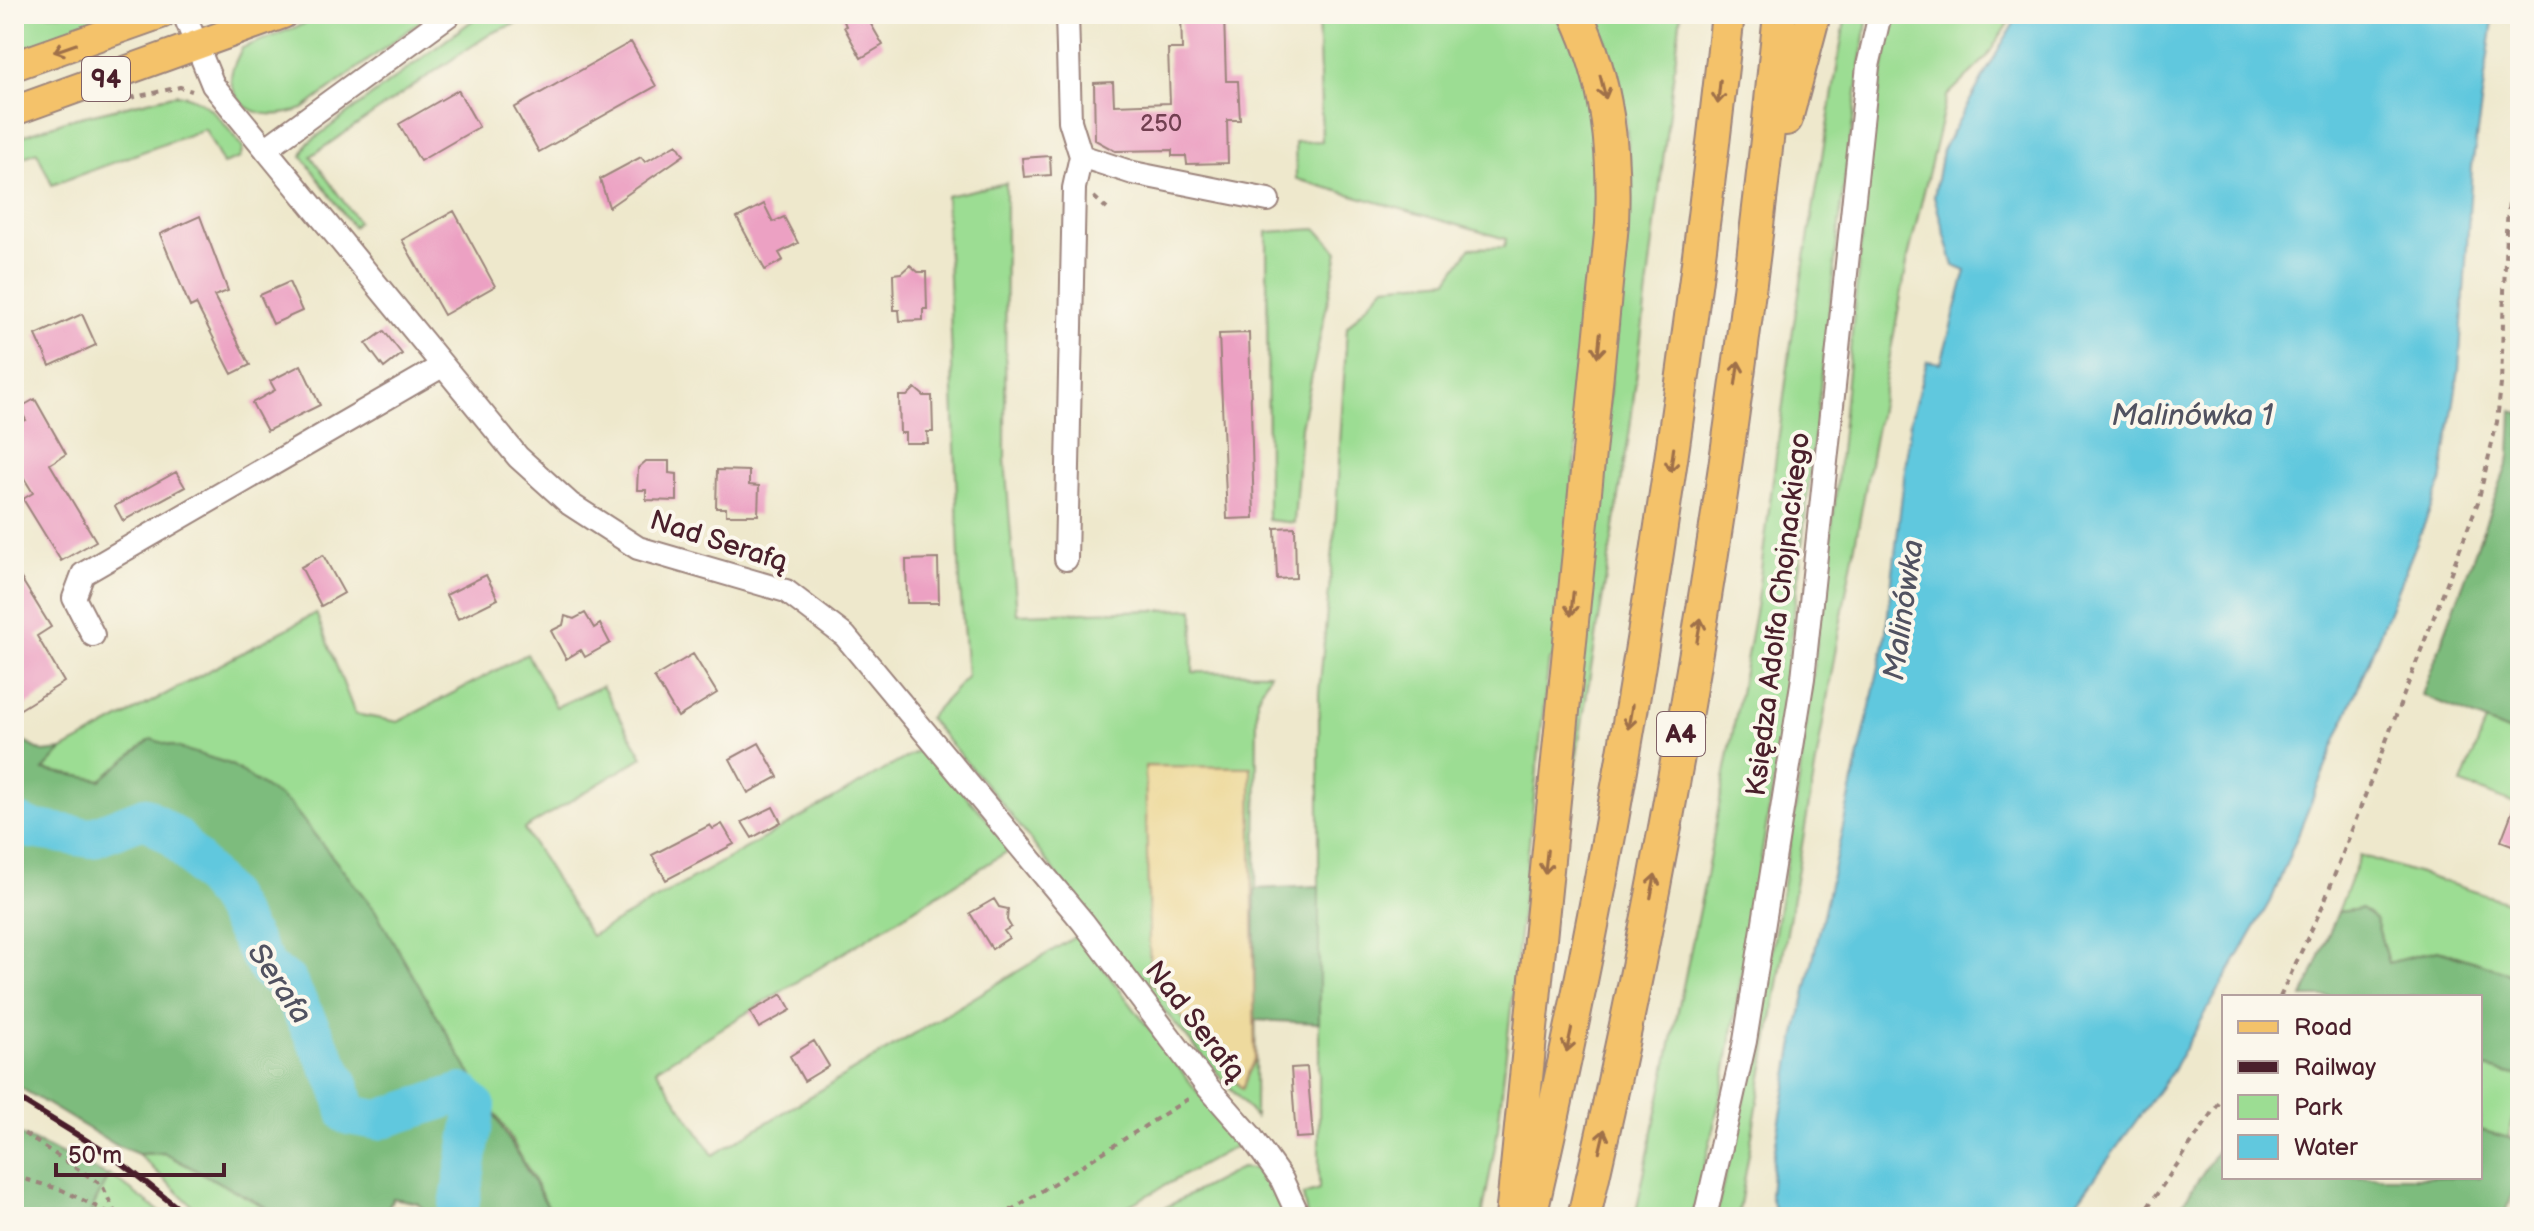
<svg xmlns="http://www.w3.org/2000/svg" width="2534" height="1231" font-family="'Balsamiq Sans',sans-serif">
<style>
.green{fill:#9cdd93;stroke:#737e5f;stroke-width:2}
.forest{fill:#7dbc7d;stroke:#646e54;stroke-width:2}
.sand{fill:#eeda9e;stroke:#9c7c64;stroke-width:2}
.water{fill:#61c8de;stroke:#567484;stroke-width:2}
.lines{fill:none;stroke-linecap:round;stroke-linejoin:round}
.river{stroke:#61c8de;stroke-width:40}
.building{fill:#eca1c3}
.minor-casing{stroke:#9c847c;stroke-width:26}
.major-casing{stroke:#9c847c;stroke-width:32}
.highway-casing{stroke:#9c847c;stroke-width:36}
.path{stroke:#9c847c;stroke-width:4;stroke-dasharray:6 6;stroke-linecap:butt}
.minor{stroke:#fff;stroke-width:22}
.major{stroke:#f4c26a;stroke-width:28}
.highway{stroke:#f4c26a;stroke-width:32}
.rail{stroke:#4a1f2b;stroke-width:6}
.oneway{stroke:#9f704a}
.labels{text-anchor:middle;stroke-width:8;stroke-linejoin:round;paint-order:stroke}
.number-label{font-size:24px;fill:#724051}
.shield{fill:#fbf7ec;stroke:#7f6065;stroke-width:2}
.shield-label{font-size:26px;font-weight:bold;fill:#4a1f2b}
.street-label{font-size:28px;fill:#4a1f2b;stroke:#fbf7ec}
.water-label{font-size:30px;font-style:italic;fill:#515261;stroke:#fbf7ec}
</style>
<rect width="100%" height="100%" fill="#fbf7ec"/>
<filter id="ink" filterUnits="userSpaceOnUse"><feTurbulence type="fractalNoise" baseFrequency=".0125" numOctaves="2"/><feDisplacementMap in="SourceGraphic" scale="16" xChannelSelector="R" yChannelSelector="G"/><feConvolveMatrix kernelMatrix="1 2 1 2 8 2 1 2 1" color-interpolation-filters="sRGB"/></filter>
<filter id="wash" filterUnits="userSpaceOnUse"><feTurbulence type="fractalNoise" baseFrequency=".006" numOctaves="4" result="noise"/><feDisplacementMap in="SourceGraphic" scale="32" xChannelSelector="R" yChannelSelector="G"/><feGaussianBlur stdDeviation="1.8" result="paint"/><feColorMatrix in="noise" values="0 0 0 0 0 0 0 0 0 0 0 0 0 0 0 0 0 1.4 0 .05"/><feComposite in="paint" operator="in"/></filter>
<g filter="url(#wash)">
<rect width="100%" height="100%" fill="#eee8cc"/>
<path class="green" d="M29,14H95L98,23L14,53V19Z
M329,14H430L303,109C277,118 241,119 232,85C228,73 237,59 242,48Z
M481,14H540L492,33L466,50L311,156L358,222L353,227L302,156L307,144Z
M1318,14H1555L1580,56L1594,98L1601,204L1556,657L1549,660L1497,1136L1482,1217H1307L1303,1195L1319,1190V693L1335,529L1347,327L1385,286L1448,280L1470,248L1504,247L1506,239L1296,179L1295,142L1322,141Z
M1594,14H1681L1629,436L1569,804L1629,190C1630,128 1622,70 1594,14Z
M1846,14H1868L1842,200L1776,768L1724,1081L1693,1217H1635L1706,876L1756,607L1793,329Z
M1893,14H2014L1986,58L1947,96L1908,258L1836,647L1738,1217H1715L1754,1059L1795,811L1835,502L1871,139Z
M177,94C210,98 224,124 243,148L240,158L223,164L205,129L52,185L37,152L14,161V139L68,120Z
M1006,183L1005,459L1017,614L1194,609L1193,672L1270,673L1257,699L1255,1117L1143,986L1000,801L928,718L967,677L960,586L946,196Z
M1317,229L1338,252L1301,427L1294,523L1268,520L1267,232Z
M316,613L355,714L398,722L527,654L556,707L602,686L643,757L524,829L591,936L923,748L1013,848L656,1069L713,1155L1078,935L1238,1145L1108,1217H554L508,1133L466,1070L101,780L42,770L62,750Z
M2486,722L2520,736V806L2462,784Z
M2360,855L2520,906V981L2503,971L2438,950L2388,963L2376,920L2362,909L2338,912Z
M2480,1067L2520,1076V1095L2508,1138L2480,1130Z
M164,1153L284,1217H204L138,1154Z
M1241,1168L1258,1169L1285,1203L1290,1217H1147Z
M109,1174L167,1217H102L91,1211Z"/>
<path class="forest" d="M2512,411L2520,413V736L2422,695L2510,457Z
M14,736L43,752L62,750L43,770L101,780L151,739L230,764L290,804L375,910L554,1217H432L417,1203L393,1198L383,1217H284L164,1153L138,1154L116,1145L14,1084Z
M1319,886V1023L1254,1020L1255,889Z
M2362,909L2376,920L2388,963L2438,950L2503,971L2520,981V1076L2480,1067V997H2303L2338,912Z
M2480,1130L2520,1141V1169L2505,1217H2174L2224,1140V1177H2480Z
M14,1132L108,1176L91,1211L100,1217H14Z"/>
<path class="sand" d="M1145,766L1251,767L1255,1057L1242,1089L1150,980Z"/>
<path class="water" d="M2019,14H2494L2472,167L2459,370L2441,483L2273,896L2171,1073L2066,1217H1783L1775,1212L1770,1195L1773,1160L1793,1048L1885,640L1911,418L1927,361L1941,363L1966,271L1954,266L1934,197L1942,150Z"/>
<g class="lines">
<path class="river" d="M14,822L31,829L91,838L145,817L176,838L226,896L268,970L287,982L339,1084L348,1115L378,1120L462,1093L476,1107L457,1217"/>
</g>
<g id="blocks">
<path class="building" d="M841,14H865L883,45L861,58L844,27L846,26Z
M1181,14H1224L1226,81H1238L1240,120H1227L1228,163L1187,164L1186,156H1172V150L1115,151L1095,140L1094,83L1113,82L1114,105L1170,103L1168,49H1182Z
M631,42L656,86L539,152L514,108Z
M458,90L479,127L420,161L399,124Z
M677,144L684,155L609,207L600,179L641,157L645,162Z
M1050,156L1051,175L1024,177L1022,158Z
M764,204L773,222L784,217L798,243L779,253L783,260L765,270L737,218Z
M454,211L495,286L444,315L402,240Z
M200,216L228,291L214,296L250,365L232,374L196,304L190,307L160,234Z
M910,265L918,272H926L927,309H923V320L900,321L899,310H894L893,274L901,273Z
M289,282L302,311L273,324L260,295Z
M82,314L96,345L50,366L36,335Z
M384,331L402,354L384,368L366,344Z
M1249,333L1254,518L1227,519L1219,334Z
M301,365L320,405L267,431L252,403L275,390L270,381Z
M915,388L924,396H932L933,432H927L928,443H905V433H900L899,396H907Z
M35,399L66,454L50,464L96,541L61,561L23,499L33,493L14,462V425L26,420L19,408Z
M646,461H669V473L677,474V501L646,500V490H637L638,468Z
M717,470L749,471V485L759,486L758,515H726V508H716Z
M176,472L185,487L123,521L115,506Z
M1295,527L1296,578L1277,579L1275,528Z
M323,555L344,593L321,606L301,567Z
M938,559L939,603H907L906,560Z
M14,567L51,627L37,636L64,682L14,713Z
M486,575L498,599L458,619L446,595Z
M585,613L594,628L600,624L610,643L585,657L581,650L566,659L551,631L563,625L565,616L574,619Z
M693,654L717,693L678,717L654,677Z
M759,743L778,777L748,793L730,759Z
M2519,794H2520V848L2501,841Z
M773,807L781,822L752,838L742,822Z
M722,824L734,844L666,880L652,855L710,825L713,829Z
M994,899L999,907L1008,909L1007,920L1011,927L1004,931L1009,938L992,949L970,913Z
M782,994L791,1010L759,1028L750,1012Z
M814,1041L829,1066L804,1081L790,1056Z
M1307,1067L1313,1137L1296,1138L1291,1068Z"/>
</g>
</g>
<g filter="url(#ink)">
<use href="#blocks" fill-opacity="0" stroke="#9c847c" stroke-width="2"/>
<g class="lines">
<defs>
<path id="minor" d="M184,14L213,85L518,457L570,504L638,548L786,591L845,636L1083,922L1206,1085L1250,1135L1282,1180L1299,1217
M1067,14L1070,121L1081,156L1133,173L1268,200
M268,147L450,14
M1066,559L1074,188L1081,156
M93,635L74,598L83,574L442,366
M1705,1217L1745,1041L1803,678L1868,66L1880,14"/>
<path id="major" d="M14,66L161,14
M14,111L283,14"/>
<path id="highway" d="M1786,119L1814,14
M1512,1217L1612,224C1615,149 1608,82 1576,14
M1530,1217C1622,820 1683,418 1728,14
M1584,1217C1675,821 1741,418 1780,14"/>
</defs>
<use href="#minor" class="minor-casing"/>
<use href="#major" class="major-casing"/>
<use href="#highway" class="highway-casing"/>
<path class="path" d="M130,98L180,87L192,91
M1094,197L1107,209
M2280,997L2323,905L2478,502L2497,422L2501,384L2506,231L2520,98
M14,1127L102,1185L117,1217
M14,1176L62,1190L114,1215
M1000,1217L1188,1099
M2141,1217L2224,1096"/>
<use href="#minor" class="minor"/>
<use href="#major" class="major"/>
<use href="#highway" class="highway"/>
<path class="rail" d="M14,1096L115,1158L189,1217"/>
</g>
<defs><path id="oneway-shaft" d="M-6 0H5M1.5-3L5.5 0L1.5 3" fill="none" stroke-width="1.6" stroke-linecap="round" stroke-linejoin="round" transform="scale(2)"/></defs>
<g class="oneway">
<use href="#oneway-shaft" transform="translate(65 48) rotate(161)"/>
<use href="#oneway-shaft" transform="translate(1603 87) rotate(76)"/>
<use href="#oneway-shaft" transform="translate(1719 92) rotate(96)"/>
<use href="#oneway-shaft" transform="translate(1599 345) rotate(96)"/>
<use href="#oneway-shaft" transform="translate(1737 373) rotate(-82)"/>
<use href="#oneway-shaft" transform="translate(1672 460) rotate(98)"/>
<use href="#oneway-shaft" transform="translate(1572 604) rotate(96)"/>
<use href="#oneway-shaft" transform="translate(1699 630) rotate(-80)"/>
<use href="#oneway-shaft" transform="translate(1630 717) rotate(100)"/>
<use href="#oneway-shaft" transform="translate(1546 862) rotate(96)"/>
<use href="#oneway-shaft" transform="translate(1653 886) rotate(-79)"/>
<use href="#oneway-shaft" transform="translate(1569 1040) rotate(102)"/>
<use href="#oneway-shaft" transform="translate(1602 1141) rotate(-77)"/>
</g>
</g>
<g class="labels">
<g class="number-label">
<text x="1161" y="131">250</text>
</g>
<g class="shield">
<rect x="82" y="57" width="48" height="44" rx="6"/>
<rect x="1657" y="712" width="48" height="44" rx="6"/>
</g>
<g class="shield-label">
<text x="106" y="88">94</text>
<text x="1681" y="743">A4</text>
</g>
<g class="street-label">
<text transform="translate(719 540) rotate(18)" y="10">Nad Serafą</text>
<text transform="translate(1777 614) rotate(-83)" y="10">Księdza Adolfa Chojnackiego</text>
<text transform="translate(1196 1020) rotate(52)" y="10">Nad Serafą</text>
</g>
<g class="water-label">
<text x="2192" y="425">Malinówka 1</text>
<text transform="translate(1903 610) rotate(-82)" y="10">Malinówka</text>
<text transform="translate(280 983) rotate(56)" y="10">Serafa</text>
</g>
</g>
<rect width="2534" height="1231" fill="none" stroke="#fbf7ec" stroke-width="48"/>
<rect x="2222" y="995" width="260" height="184" fill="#fbf7ec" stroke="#b4a19f" stroke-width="2"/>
<rect x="2238" y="1021" width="40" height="12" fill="#f4c26a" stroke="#b4a19f" stroke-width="2"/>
<text x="2294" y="1035" font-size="24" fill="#4a1f2b">Road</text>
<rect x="2238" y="1061" width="40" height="12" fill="#4a1f2b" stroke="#b4a19f" stroke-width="2"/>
<text x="2294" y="1075" font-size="24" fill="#4a1f2b">Railway</text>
<rect x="2238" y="1095" width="40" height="24" fill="#9cdd93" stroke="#b4a19f" stroke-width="2"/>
<text x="2294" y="1115" font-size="24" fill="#4a1f2b">Park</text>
<rect x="2238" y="1135" width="40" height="24" fill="#61c8de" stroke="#b4a19f" stroke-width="2"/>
<text x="2294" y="1155" font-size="24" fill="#4a1f2b">Water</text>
<path d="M56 1163v12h168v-12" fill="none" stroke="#4a1f2b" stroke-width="4"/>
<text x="68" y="1163" font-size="24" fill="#4a1f2b" stroke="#fbf7ec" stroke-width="6" paint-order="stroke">50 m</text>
</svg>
